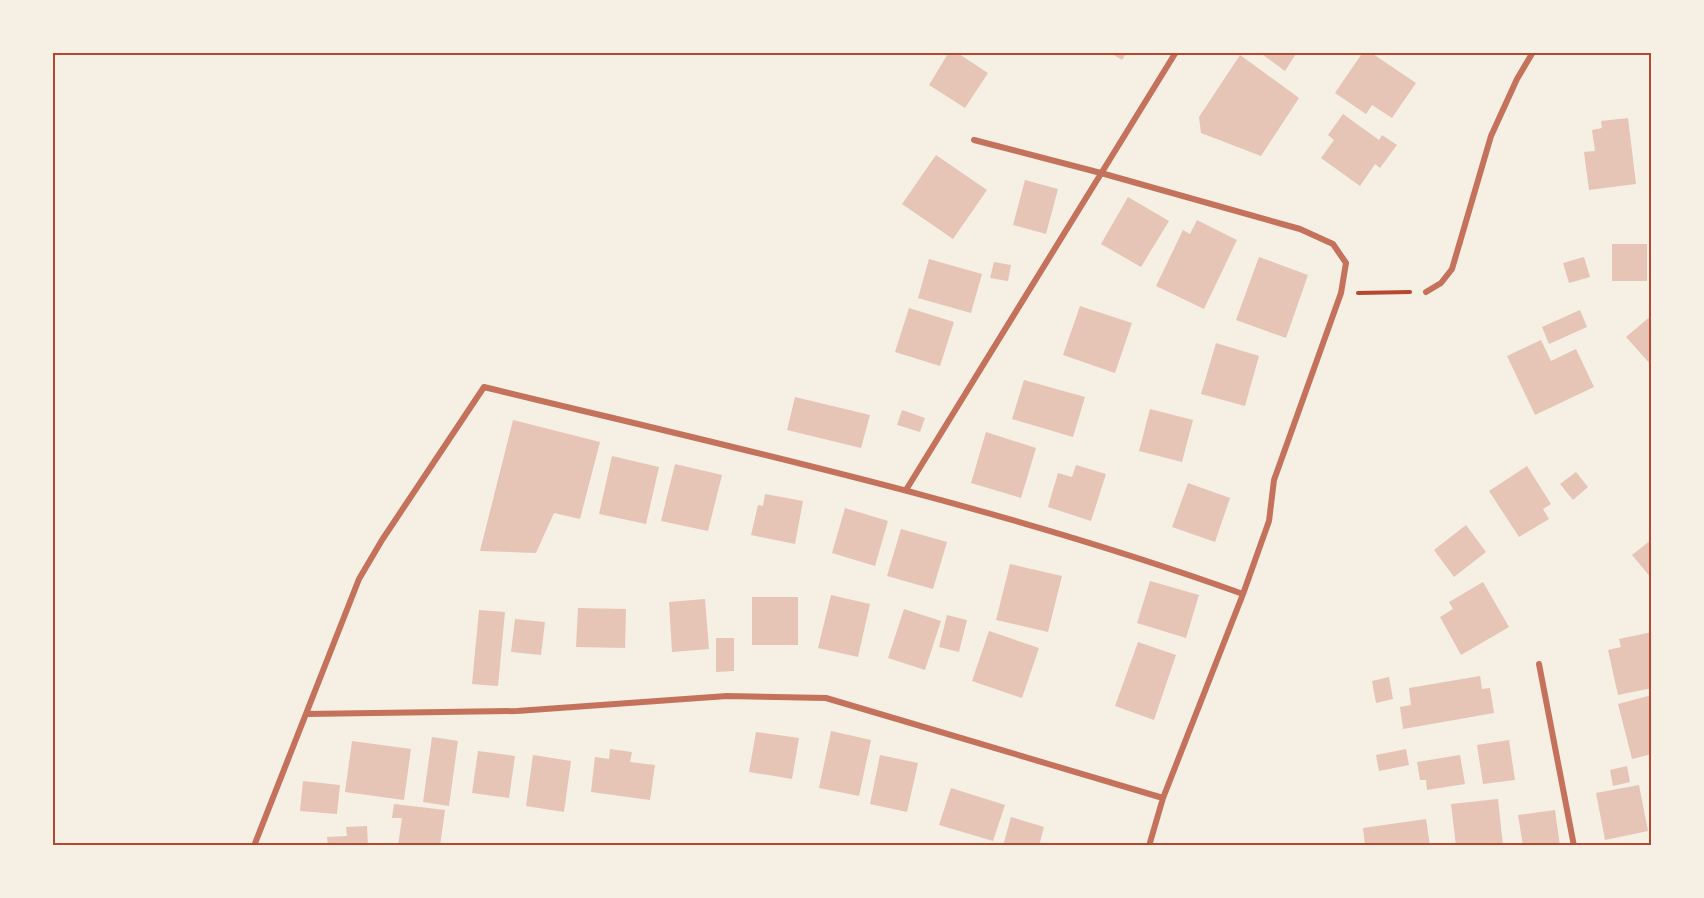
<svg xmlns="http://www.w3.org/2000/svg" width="1704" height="898" font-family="'Golos Text',sans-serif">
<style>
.building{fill:#e6c5b7}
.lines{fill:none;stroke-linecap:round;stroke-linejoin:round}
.path{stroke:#b5482f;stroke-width:4}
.minor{stroke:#c5725c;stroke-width:6}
.neatline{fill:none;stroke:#b5482f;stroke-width:2}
</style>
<rect width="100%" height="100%" fill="#f6efe4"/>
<path class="building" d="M949,52H956L988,73L965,108L929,85Z
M1109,52H1127L1122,60Z
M1259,52H1297L1285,71Z
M1363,52H1370L1416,83L1392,118L1372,105L1366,114L1335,93Z
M1240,55L1299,98L1261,156L1201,133L1199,117Z
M1343,114L1379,140L1382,135L1397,145L1380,168L1375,164L1360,186L1321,158L1334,140L1328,135Z
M1628,118L1636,184L1589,190L1584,152L1595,151L1592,130L1602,128L1601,121Z
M936,155L987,190L953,239L902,204Z
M1025,180L1058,189L1046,234L1013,225Z
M1128,197L1169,221L1141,267L1101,244Z
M1197,220L1237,240L1204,309L1156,286L1183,230L1190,234Z
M1612,244H1647V281H1612Z
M1259,257L1308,275L1286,338L1236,320Z
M1584,257L1590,277L1569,283L1563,263Z
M929,259L982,274L971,313L918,298Z
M994,262L1011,265L1008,281L990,278Z
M1080,306L1132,323L1115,373L1063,355Z
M909,308L954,322L940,366L895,352Z
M1580,310L1587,327L1549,344L1542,327Z
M1652,315V366L1626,337Z
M1541,340L1551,361L1576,349L1594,387L1535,415L1507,356Z
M1216,343L1259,356L1245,406L1201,394Z
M1024,380L1085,397L1073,437L1012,419Z
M795,397L870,415L861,448L787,430Z
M1150,409L1193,420L1182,462L1139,451Z
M902,410L925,418L920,432L897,425Z
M513,420L600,442L580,519L554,513L536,553L480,551Z
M986,432L1036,448L1021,498L971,483Z
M612,456L659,467L646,524L599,514Z
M675,464L722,475L708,531L661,521Z
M1076,465L1106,474L1091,521L1048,507L1058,473L1072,477Z
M1527,466L1551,504L1543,509L1549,519L1519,537L1489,491Z
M1576,472L1588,487L1573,500L1560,484Z
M1188,483L1230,498L1215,542L1172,527Z
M765,494L803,501L795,544L751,535L758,505L763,506Z
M845,508L888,521L875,566L832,553Z
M1466,525L1486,552L1454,577L1434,550Z
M901,529L947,542L933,589L887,576Z
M1651,540L1652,541V579L1632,555Z
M1010,564L1062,576L1048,632L996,620Z
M1150,581L1199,595L1186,638L1137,623Z
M1483,582L1509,627L1461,655L1440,617L1453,609L1449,602Z
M831,595L870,604L858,657L818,648Z
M752,597H798V645H752Z
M705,599L709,649L672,652L669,602Z
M578,608L626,609L625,648L576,647Z
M904,609L941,621L925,670L888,658Z
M479,610L505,612L498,686L472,684Z
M947,615L967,620L959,652L939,647Z
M515,619L545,622L541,655L511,652Z
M989,631L1039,648L1022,698L972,681Z
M1652,632V688L1618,695L1608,650L1621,647L1619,639Z
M716,638H734V671L716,672Z
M1138,642L1176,655L1154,720L1115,706Z
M1480,676L1482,689L1490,688L1494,713L1403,729L1400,707L1411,705L1409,688Z
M1389,677L1393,699L1376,703L1372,681Z
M1652,695V754L1632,759L1618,704Z
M831,731L871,740L859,796L819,788Z
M756,732L799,738L792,779L749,772Z
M432,737L458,741L449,806L423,802Z
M1509,740L1515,780L1483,784L1477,745Z
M352,741L411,749L404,800L345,792Z
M610,749L632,752L630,762L655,765L650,800L591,792L595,757L609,759Z
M1406,749L1409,765L1379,771L1376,755Z
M478,751L515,756L509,798L472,793Z
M533,755L571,761L564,812L526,806Z
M880,755L918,763L907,812L870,804Z
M1460,755L1465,784L1427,790L1426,780H1420L1417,762Z
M1627,766L1630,782L1613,786L1610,770Z
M303,781L340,785L337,814L300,811Z
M1639,785L1648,831L1605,840L1596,793Z
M951,788L1005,805L993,841L939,825Z
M1498,799L1503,846H1456L1451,804Z
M394,804L445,810L440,846H398L402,818H392Z
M1555,810L1560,846H1523L1518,815Z
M1011,817L1044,827L1039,846H1003Z
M1426,819L1430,846H1365L1363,828Z
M367,826L368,846H328L327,837L347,836L346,827Z"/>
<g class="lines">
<path class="path" d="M1358,293L1410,292"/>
<path class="minor" d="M974,140L1101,173L1300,229L1333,244L1346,263L1341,293L1274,480L1269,521L1243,594L1163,798L1149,846
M1426,292L1441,283L1452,269L1491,136L1517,79L1533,52
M906,490L1176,52
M1539,664L1574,846
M306,714L517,711L727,696L826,698L1163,798
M254,846L359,579L382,540L484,387C739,449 996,505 1243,594"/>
</g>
<rect width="1704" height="898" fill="none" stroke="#f6efe4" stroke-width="108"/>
<rect x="54" y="54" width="1596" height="790" class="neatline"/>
</svg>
